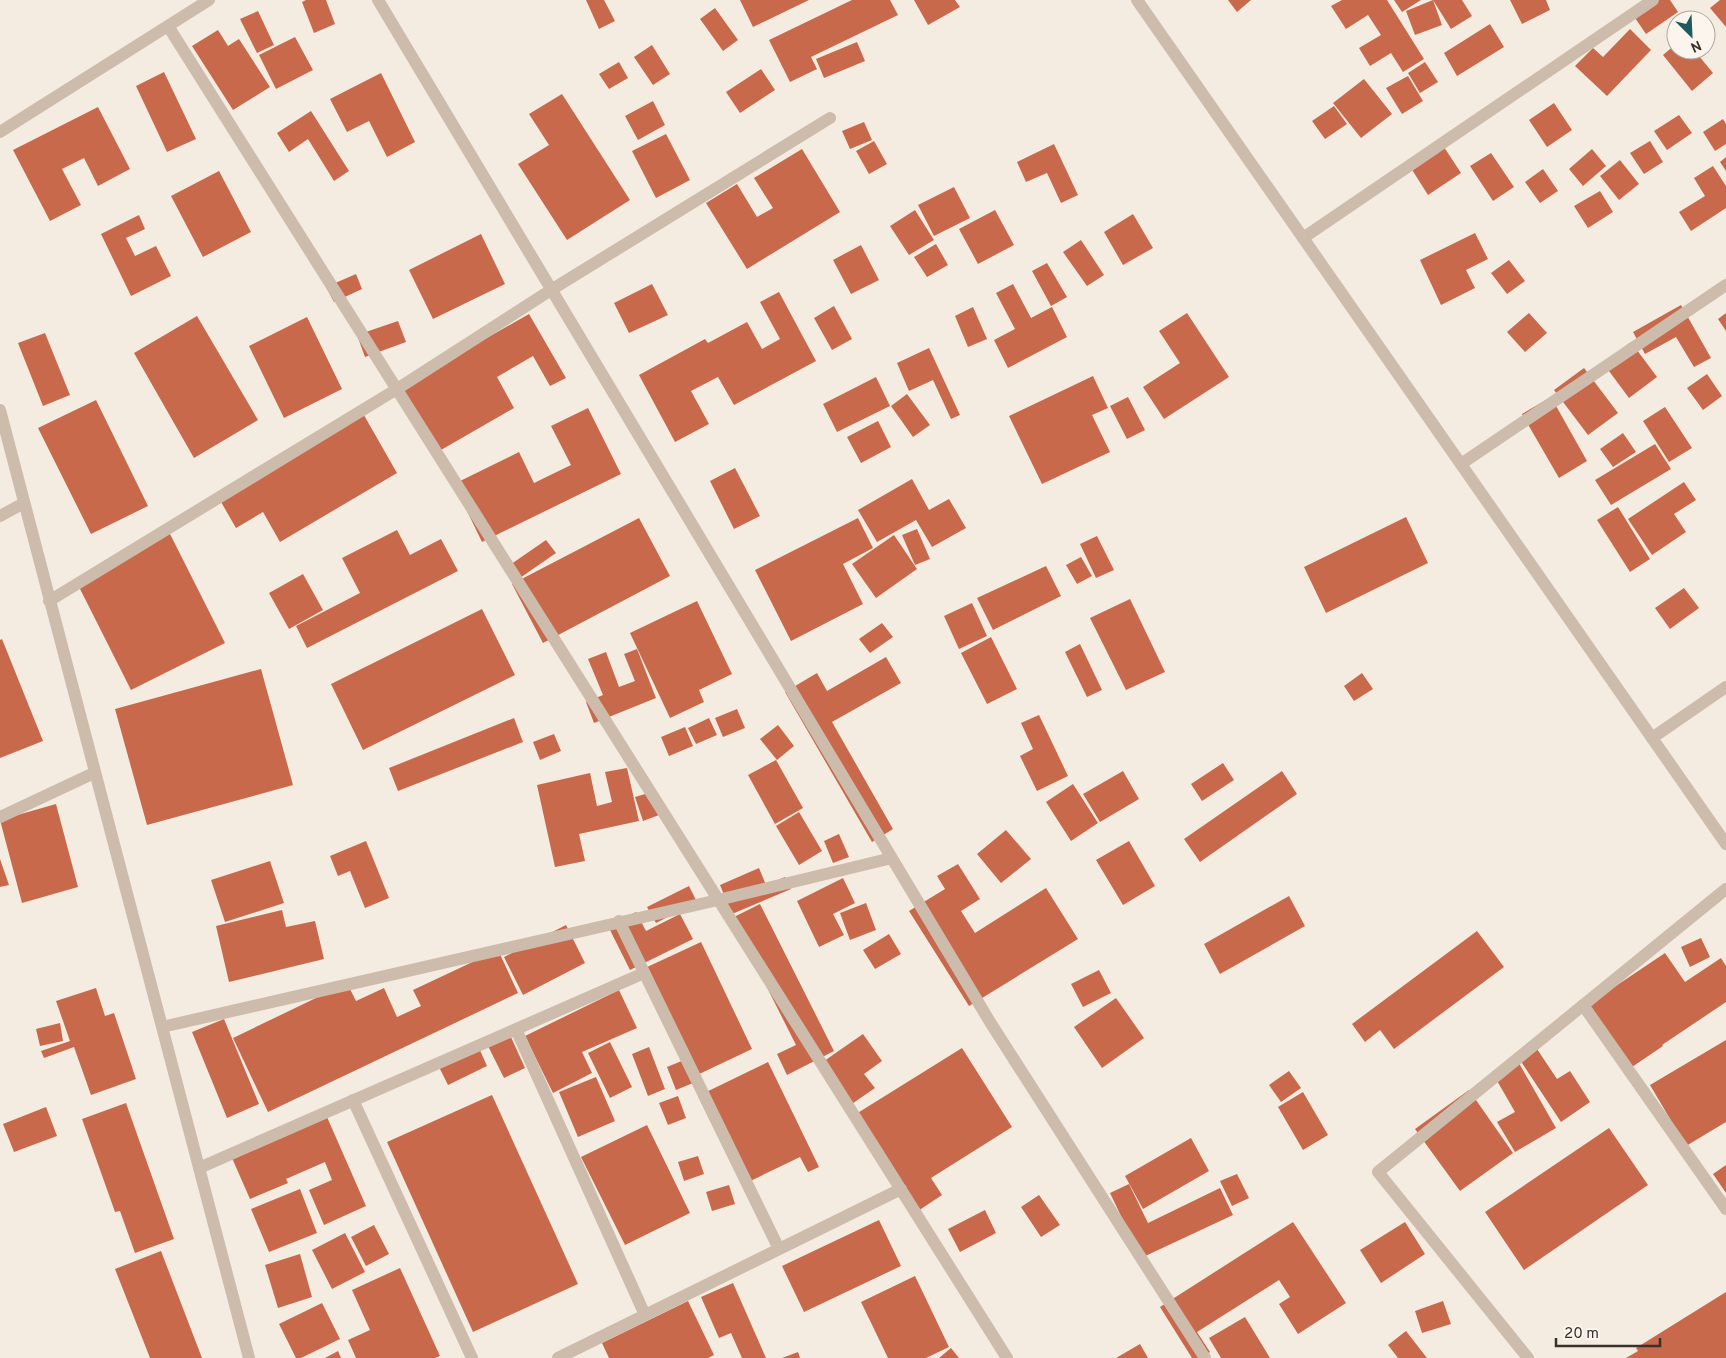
<svg xmlns="http://www.w3.org/2000/svg" width="1726" height="1358" font-family="Overpass,sans-serif">
<style>
.building{fill:#c8694b}
.lines{fill:none;stroke-linecap:round;stroke-linejoin:round}
.minor{stroke:#cdbbac;stroke-width:12}
.tertiary{stroke:#cdbbac;stroke-width:12}
</style>
<rect width="100%" height="100%" fill="#f4ebe1"/>
<path class="building" d="M306,0H326L335,24L314,33L302,2Z
M586,0H604L615,21L599,29Z
M740,0H809L753,27Z
M852,0H890L898,15L811,57L817,69L790,82L769,40Z
M914,0H955L960,7L928,25Z
M1228,0H1251L1237,12Z
M1342,0H1387L1424,59L1403,72L1391,53L1370,66L1359,48L1381,35L1368,15L1346,29L1331,6Z
M1394,0H1421L1402,12Z
M1433,0H1462L1472,16L1451,29Z
M1433,0L1442,25L1415,35L1406,11Z
M1510,0H1546L1550,10L1522,24Z
M1657,0H1670L1678,12L1646,34L1633,15Z
M1720,0H1726V27L1710,8Z
M715,8L738,40L723,51L700,19Z
M258,11L274,45L257,53L240,19Z
M1490,24L1504,47L1457,76L1444,53Z
M1630,29L1651,50L1607,96L1575,66L1593,48L1603,57Z
M218,30L228,46L239,39L270,87L233,110L192,46Z
M295,37L313,70L276,89L259,55Z
M857,42L865,61L824,78L816,59Z
M1676,44V50H1694L1713,73L1692,91L1663,55Z
M652,45L670,74L653,85L634,57Z
M619,62L628,78L609,89L599,74Z
M1425,62L1438,82L1420,93L1408,73Z
M761,69L775,90L740,113L726,92Z
M164,72L196,139L167,152L136,86Z
M381,73L415,142L387,157L369,121L347,132L330,99Z
M1408,76L1423,101L1402,114L1386,88Z
M1364,79L1392,114L1361,138L1333,103Z
M562,94L630,200L567,240L518,164L549,145L529,114Z
M653,101L665,125L638,140L625,116Z
M1554,103L1572,130L1547,147L1529,120Z
M1334,106L1347,124L1325,139L1312,121Z
M98,107L130,169L98,186L84,158L62,169L81,205L50,221L13,150Z
M311,111L349,171L334,181L308,139L289,152L277,133Z
M1679,115L1692,133L1667,150L1654,131Z
M1723,119L1726,124V144L1715,151L1703,132Z
M864,122L872,140L850,149L842,131Z
M666,134L690,180L656,198L632,151Z
M874,141L887,164L869,174L856,151Z
M1650,141L1663,162L1644,174L1630,153Z
M1054,144L1078,195L1061,203L1047,173L1026,182L1017,162Z
M1442,144L1461,173L1428,195L1409,165Z
M802,149L840,212L747,269L706,203L737,184L757,217L773,208L754,178Z
M1592,149L1606,166L1583,186L1569,169Z
M1491,153L1514,187L1493,201L1470,166Z
M1726,157V171L1720,162Z
M1620,160L1639,184L1619,200L1600,176Z
M1713,166L1726,186V208L1691,231L1679,212L1705,196L1694,178Z
M1543,169L1558,191L1540,203L1525,182Z
M219,171L251,232L203,257L171,196Z
M954,187L970,218L934,236L918,205Z
M1600,191L1613,212L1588,228L1574,206Z
M915,210L934,240L909,255L890,226Z
M995,210L1014,245L978,264L959,229Z
M1133,214L1153,248L1123,265L1104,232Z
M139,215L145,229L126,238L135,256L156,246L171,276L131,296L101,234Z
M1475,233L1488,259L1466,270L1475,288L1441,305L1420,260Z
M481,234L505,284L433,319L409,270Z
M1081,240L1104,275L1087,286L1063,252Z
M936,244L948,265L927,277L914,257Z
M861,245L879,280L851,294L833,260Z
M1509,260L1525,281L1507,294L1491,273Z
M1047,263L1067,297L1051,306L1032,271Z
M356,274L362,289L334,302L326,287Z
M652,284L668,315L629,333L614,303Z
M1013,284L1031,318L1052,307L1067,337L1008,368L994,340L1015,329L996,293Z
M779,292L816,361L734,405L718,377L691,391L709,424L675,442L639,375L705,339L708,343L747,322L762,349L780,339L760,302Z
M1681,305L1711,358L1694,367L1676,337L1645,354L1633,332Z
M834,306L852,339L832,350L814,318Z
M973,307L987,339L968,347L955,316Z
M1187,313L1229,377L1164,419L1143,387L1180,363L1159,331Z
M1529,313L1547,333L1525,352L1507,332Z
M1726,313V331L1718,319Z
M529,314L566,378L550,386L533,356L497,377L514,408L434,454L397,389Z
M197,316L258,420L194,458L134,353Z
M307,317L342,389L284,418L249,346Z
M398,321L406,342L365,357L357,335Z
M45,333L70,395L43,406L18,343Z
M1631,342L1657,377L1629,398L1603,363Z
M929,348L960,415L951,419L933,380L909,391L897,363Z
M1584,368L1618,413L1588,435L1554,390Z
M1707,374L1722,396L1703,410L1687,388Z
M1093,376L1108,408L1092,415L1110,452L1042,484L1009,416Z
M876,377L890,406L837,432L823,404Z
M907,394L930,425L913,437L891,406Z
M1128,397L1145,430L1127,439L1110,406Z
M1551,397L1587,461L1559,478L1522,414Z
M96,400L148,506L91,534L38,428Z
M1665,407L1692,448L1669,462L1643,421Z
M588,408L621,474L482,542L454,484L519,452L534,483L571,465L551,426Z
M361,410L397,473L280,542L263,512L236,528L217,495Z
M878,421L891,447L861,463L847,437Z
M1623,433L1636,452L1613,467L1600,449Z
M1655,444L1671,469L1611,505L1595,480Z
M735,468L760,516L734,529L710,481Z
M912,479L929,510L949,499L966,528L932,547L916,520L877,542L858,510Z
M1684,482L1696,500L1674,514L1686,532L1652,555L1628,519Z
M1618,507L1650,559L1630,572L1597,520Z
M1406,517L1428,563L1326,613L1304,567Z
M639,518L670,576L543,643L512,584Z
M858,518L873,548L843,564L863,604L791,641L755,570Z
M917,529L930,559L915,565L902,535Z
M397,530L410,555L441,539L458,571L307,648L296,626L360,593L342,558Z
M169,532L225,643L131,690L75,579Z
M894,535L917,569L876,598L852,564Z
M1097,536L1114,570L1096,578L1080,544Z
M546,540L556,553L517,580L507,567Z
M1081,557L1092,576L1077,584L1066,565Z
M1046,566L1061,596L993,630L977,598Z
M303,574L323,610L289,629L269,593Z
M1684,588L1699,608L1670,629L1655,608Z
M1130,599L1165,672L1126,690L1090,618Z
M697,601L732,674L699,690L704,702L670,718L630,633Z
M972,603L987,636L959,649L944,616Z
M482,609L515,675L363,750L331,684Z
M882,623L893,637L870,653L859,639Z
M991,637L1017,689L987,704L961,653Z
M2,639L43,741L0,758V640Z
M1080,644L1102,690L1087,697L1065,652Z
M637,649L656,698L594,723L586,702L603,695L588,659L606,652L619,687L635,681L624,654Z
M886,657L901,683L832,722L893,829L872,842L785,692L817,673L827,691Z
M261,669L293,785L147,825L115,709Z
M1362,673L1373,689L1354,701L1344,686Z
M737,709L745,728L723,737L715,718Z
M1039,715L1068,776L1037,791L1020,756L1033,749L1021,723Z
M514,718L523,742L398,791L389,768Z
M709,718L717,735L696,744L688,728Z
M778,725L794,746L777,760L760,739Z
M685,727L693,746L669,756L661,737Z
M554,734L561,751L540,760L533,742Z
M776,760L803,808L775,824L748,775Z
M1223,763L1234,780L1202,801L1191,784Z
M627,768L639,821L579,834L585,861L555,867L537,785L590,773L597,806L612,802L605,772Z
M1123,771L1139,799L1100,822L1083,794Z
M1282,771L1297,794L1200,862L1184,839Z
M1073,784L1098,823L1071,841L1046,802Z
M652,792L659,815L643,821L635,797Z
M56,804L78,887L22,903L0,820Z
M799,812L822,851L799,865L776,826Z
M1006,830L1031,859L1001,883L977,854Z
M839,834L849,857L833,863L824,841Z
M366,841L389,898L365,908L350,871L338,876L330,856Z
M1129,841L1155,886L1123,905L1096,860Z
M0,859L9,885L0,887Z
M270,861L284,903L225,922L211,880Z
M958,864L980,899L961,911L975,933L1046,888L1078,939L969,1006L909,911L945,889L937,876Z
M759,868L766,885L785,877L791,889L732,914L720,885Z
M843,878L855,903L833,914L844,935L819,947L797,901Z
M689,886L697,902L656,923L647,907Z
M1289,896L1305,926L1220,974L1204,944Z
M866,903L876,930L850,940L840,913Z
M760,904L834,1051L787,1075L777,1054L796,1045L732,918Z
M282,910L286,927L315,921L324,959L229,982L216,926Z
M636,912L646,931L680,914L693,939L630,970L608,926Z
M566,925L585,963L523,995L504,957Z
M1477,931L1504,967L1394,1049L1380,1030L1365,1042L1352,1024Z
M889,934L901,954L875,969L863,950Z
M1701,938L1710,957L1690,967L1681,947Z
M701,942L752,1049L695,1076L645,968Z
M498,950L518,993L268,1112L233,1038L347,983L356,1001L384,988L397,1017L421,1006L413,990Z
M1665,953L1685,982L1721,958L1726,966V1002L1662,1045L1663,1046L1632,1067L1589,1004Z
M1099,970L1111,993L1083,1007L1071,984Z
M96,988L105,1016L114,1013L136,1079L91,1095L74,1047L44,1058L41,1051L70,1041L56,1001Z
M619,990L637,1028L582,1052L592,1073L553,1093L525,1036Z
M1116,998L1144,1038L1102,1068L1074,1027Z
M224,1019L259,1104L227,1118L192,1032Z
M60,1023L63,1041L40,1046L36,1029Z
M863,1034L882,1061L864,1074L875,1088L846,1108L817,1066Z
M510,1035L525,1068L504,1078L488,1046Z
M1726,1040V1122L1686,1146L1650,1085Z
M610,1042L632,1087L610,1098L588,1053Z
M649,1047L665,1089L648,1096L632,1054Z
M479,1048L487,1066L448,1085L439,1067Z
M962,1048L1012,1127L931,1178L942,1195L918,1211L856,1114Z
M1537,1049L1557,1079L1570,1071L1590,1102L1561,1122L1520,1060Z
M1516,1058L1556,1128L1515,1152L1497,1122L1515,1112L1492,1072Z
M684,1060L693,1083L676,1090L667,1067Z
M768,1062L819,1167L808,1172L800,1157L742,1185L698,1096Z
M1289,1071L1301,1088L1281,1102L1269,1085Z
M596,1077L615,1121L578,1137L559,1092Z
M1469,1090L1513,1153L1460,1191L1415,1129Z
M1303,1092L1328,1135L1303,1150L1278,1107Z
M492,1095L578,1284L473,1332L387,1142Z
M678,1096L686,1118L668,1125L659,1103Z
M126,1103L174,1239L135,1253L120,1211L115,1212L82,1119Z
M46,1107L57,1136L14,1152L3,1124Z
M327,1117L366,1206L324,1225L309,1190L332,1180L325,1162L286,1179L288,1183L250,1199L232,1158Z
M647,1125L690,1213L625,1245L581,1157Z
M1609,1128L1648,1185L1524,1270L1485,1212Z
M1191,1138L1209,1171L1143,1209L1125,1176Z
M698,1156L704,1174L684,1181L678,1162Z
M1726,1165V1193L1713,1174Z
M1237,1174L1249,1198L1232,1206L1220,1181Z
M1129,1184L1148,1223L1220,1188L1233,1215L1141,1258L1110,1193Z
M729,1185L735,1204L712,1211L706,1192Z
M300,1189L317,1233L269,1252L251,1209Z
M1039,1195L1060,1225L1041,1237L1021,1207Z
M985,1210L996,1233L960,1252L948,1229Z
M879,1220L901,1266L804,1312L782,1266Z
M1293,1222L1346,1303L1298,1334L1279,1304L1290,1297L1279,1280L1197,1332L1210,1352L1201,1358H1192L1160,1307Z
M1405,1222L1425,1254L1381,1283L1360,1250Z
M374,1225L389,1254L366,1266L351,1237Z
M345,1233L365,1272L332,1289L312,1250Z
M161,1251L202,1358H150L115,1269Z
M300,1254L312,1297L278,1308L265,1265Z
M400,1268L440,1356L435,1358H356L348,1340L370,1330L352,1290Z
M915,1276L949,1347L926,1358H888L861,1302Z
M733,1283L766,1358H742L731,1333L719,1338L701,1297Z
M1726,1292V1358H1626L1638,1351L1636,1348Z
M688,1301L714,1355L708,1358H609L602,1343Z
M1443,1301L1451,1324L1422,1333L1415,1311Z
M322,1303L340,1339L301,1358H296L279,1324Z
M1245,1317L1270,1358H1221L1209,1338Z
M1406,1331L1427,1358H1398L1388,1345Z
M1140,1344L1148,1358H1116Z
M951,1348L959,1358H939Z
M338,1351L341,1358H325Z
M798,1352L800,1358H782Z"/>
<g class="lines">
<path class="minor" d="M378,0L990,1022L1205,1358
M168,26L1007,1358
M0,132L209,0
M1303,238L1653,0
M0,410L249,1358
M1461,464L1726,285
M0,516L24,503
M49,601L397,389L551,290L830,118
M1652,738L1726,687
M0,817L94,773
M619,921L779,1249
M1583,1005L1726,1209
M162,1027L718,900L892,858
M516,1029L645,1315
M353,1100L472,1358
M199,1168L644,973
M558,1358L901,1189
M1528,1358L1378,1172L1726,889"/>
<path class="tertiary" d="M1137,0L1726,844"/>
</g>
<g transform="translate(1691 35) rotate(156)"><circle r="24" fill="#fbf5ee" stroke="#aea6a0"/>
<path d="M0-4L9 19L0 12L-9 19Z" fill="#1f5a5e"/>
<text y="-8" font-size="14" font-weight="bold" text-anchor="middle" fill="#3b302b">N</text>
</g>
<path d="M1556 1338v8h104v-8" fill="none" stroke="#3b302b" stroke-width="2.5"/>
<text x="1564" y="1338" font-size="15" fill="#3b302b" stroke="#fbf5ee" stroke-width="4" paint-order="stroke">20 m</text>
</svg>
